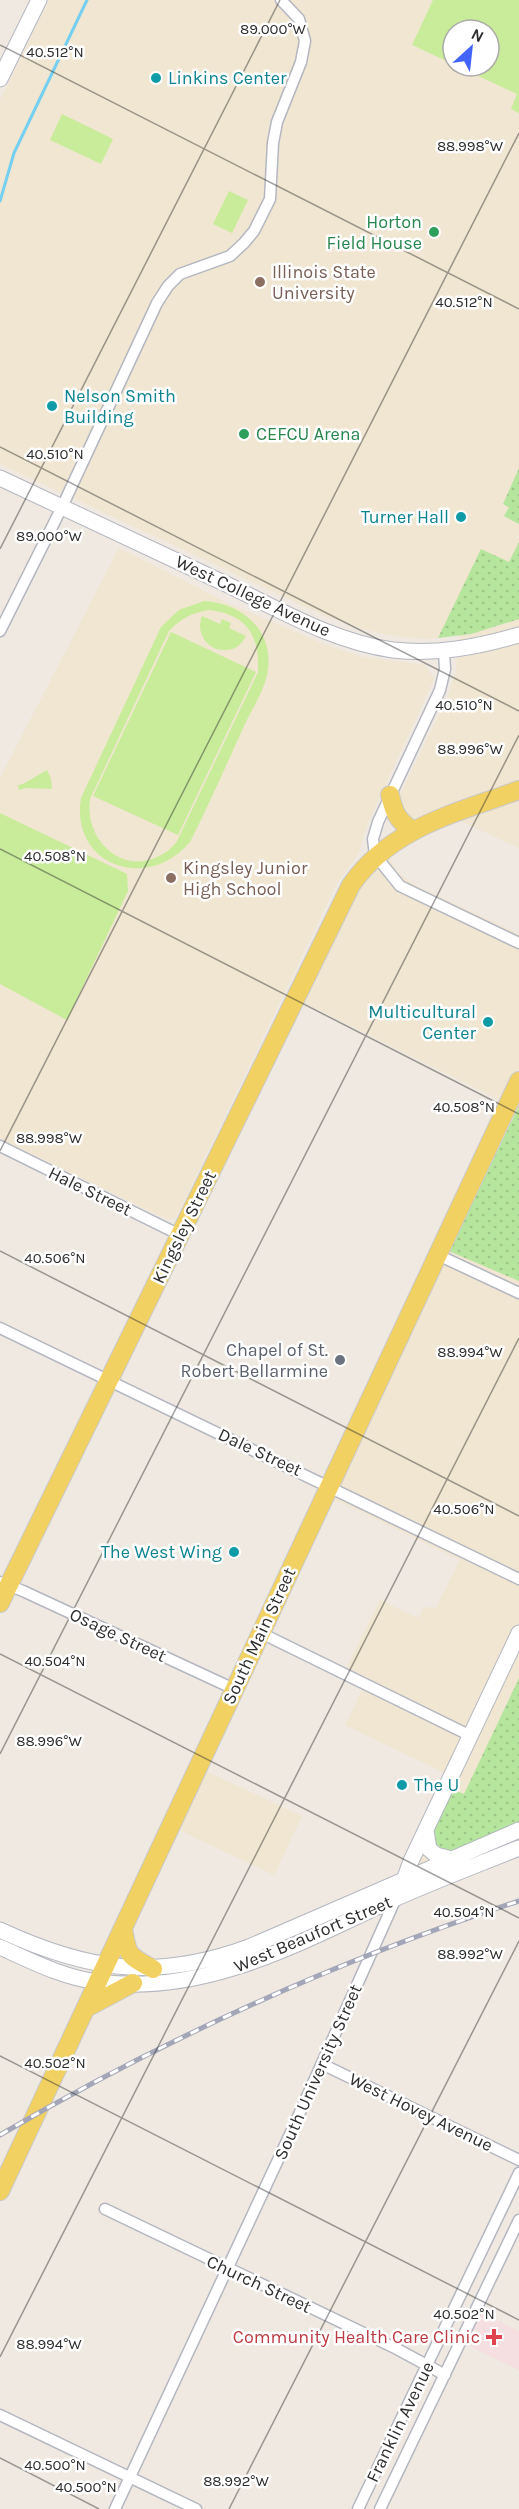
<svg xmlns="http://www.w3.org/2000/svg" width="519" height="2509" font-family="Karla,sans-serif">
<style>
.education{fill:#f0e6d1;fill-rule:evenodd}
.medical{fill:#f5dfe0}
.park{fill:url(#park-dots)}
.pitch{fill:#c9ec9a;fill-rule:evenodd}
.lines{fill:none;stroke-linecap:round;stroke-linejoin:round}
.stream{stroke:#75cff0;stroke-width:3}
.street-casing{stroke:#b4b7c1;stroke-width:13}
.secondary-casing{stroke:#b4b7c1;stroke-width:17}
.primary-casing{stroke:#c9c9c9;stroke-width:20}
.street{stroke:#fff;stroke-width:10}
.secondary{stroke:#fff;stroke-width:15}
.primary{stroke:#f2d163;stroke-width:18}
.rail-casing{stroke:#a3a6b8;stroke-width:5}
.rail{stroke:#fff;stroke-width:3;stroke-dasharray:9;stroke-linecap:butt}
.ticks{fill:none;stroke:#2e2e2e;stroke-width:1.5;stroke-opacity:0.45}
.culture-dot{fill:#0f9aa8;stroke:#fff;stroke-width:2}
.leisure-dot{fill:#2e9e5b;stroke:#fff;stroke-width:2}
.education-dot{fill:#8d6e63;stroke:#fff;stroke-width:2}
.worship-dot{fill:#6b7280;stroke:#fff;stroke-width:2}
.health-dot{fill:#e0444e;stroke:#fff;stroke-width:2}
.labels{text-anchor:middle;stroke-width:5;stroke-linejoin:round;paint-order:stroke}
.culture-label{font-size:18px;fill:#0d838f;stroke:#fff;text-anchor:start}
.leisure-label{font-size:18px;fill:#27864d;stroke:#fff;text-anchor:end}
.education-label{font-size:18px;fill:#785e54;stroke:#fff;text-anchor:start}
.street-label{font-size:18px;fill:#2e2e2e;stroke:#fff}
.worship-label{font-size:18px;fill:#5b616d;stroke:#fff;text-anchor:end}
.health-label{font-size:18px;fill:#be3a42;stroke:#fff;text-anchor:end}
.ticks-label{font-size:15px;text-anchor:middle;fill:#2e2e2e;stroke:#fff;stroke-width:5;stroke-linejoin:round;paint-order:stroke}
</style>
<defs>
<pattern id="park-dots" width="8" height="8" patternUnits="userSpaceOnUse" patternTransform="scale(1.5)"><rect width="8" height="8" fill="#b6e59e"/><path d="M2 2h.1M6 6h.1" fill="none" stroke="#9dc588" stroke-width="1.8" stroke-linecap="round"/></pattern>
</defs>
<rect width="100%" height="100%" fill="#efe9e1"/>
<path class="education" d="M49,0H519V848L439,811L410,819L400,811L398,799L448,696L455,673L460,635L431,639L398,637L362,629L325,616L0,464V100ZM453,30H489V66H453Z
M119,548L232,605L326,645L363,657L425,665L434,679L367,825L359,853L336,885L177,1216L173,1219H166L0,1139V778Z
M388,857L397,871L411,883L519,934V1824L391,1880L399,1872L445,1773L345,1725L362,1690L341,1679L380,1600L418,1618L424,1607L436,1608L460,1560L338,1501H334L331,1505L516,1108L303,1002L357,891L367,876Z
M206,1771L302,1816L274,1875L179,1830Z"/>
<path class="medical" d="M480,2312L519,2331V2370L465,2344Z"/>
<path class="park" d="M519,468V524L504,516L509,507L503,504Z
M519,542V619L471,634L438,638L481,549L509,562Z
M519,1106V1281L449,1251Z
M519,1678V1824L453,1852L442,1853L431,1842V1836L452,1789L464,1794Z"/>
<path class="pitch" d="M433,0H519V113L511,109L517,94L457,66H489V30H453V64L412,45Z
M62,114L113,139L101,164L50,140Z
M229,191L248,200L232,233L213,224Z
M204,601C240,603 273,628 268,669C266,688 253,707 245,724C227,763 210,803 190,842C147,893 70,865 81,798L161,627L179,610ZM209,610C247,614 260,636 258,672L176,843C172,847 167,852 161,855C122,877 84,839 90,799L169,631C181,618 192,613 209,610Z
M202,616L220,624L222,619L231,623L229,628L246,636C239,649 230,652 216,649C202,642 197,630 202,616Z
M171,632L256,672L178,835L93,796Z
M47,770L51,779L52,789L25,788L19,790L18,785L23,784Z
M0,813L127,874L128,891L67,1020L0,984Z"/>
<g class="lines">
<path class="stream" d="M0,201L14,153L87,0"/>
<defs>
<path id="street" d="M0,631L62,507L157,303L168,286L180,274L230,256L244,243L254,231L270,199L273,143L277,122L301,62L305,41L299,19L281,0
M444,651L445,669L440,690L378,822L373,839L375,855L400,886L519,943
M0,1146L180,1235
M438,1255L519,1293
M0,1328L519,1579
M0,1582L23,1591L234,1689
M261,1633L471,1736
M322,2064L519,2160
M105,2209L397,2349L445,2375
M0,2415L196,2509
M115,2509L292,2130L396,1898
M358,2509L519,2173
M380,2509L519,2220"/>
<path id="secondary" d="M0,79L39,0
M0,478C76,513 152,549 228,585C280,610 334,642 393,650C437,655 477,647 519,635
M426,1831L429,1849L436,1855L452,1859
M403,1883L411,1861L519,1633
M0,1930C88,1971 156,1981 249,1947L519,1830
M0,1947C31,1961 64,1978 99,1982C205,1996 299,1943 392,1900C434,1881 477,1865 519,1848"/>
<path id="primary" d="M390,795C394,812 397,820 412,830
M0,1603L351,885C391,827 457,813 519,790
M123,1929C128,1957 128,1955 153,1969
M86,2008L133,1983
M0,2191L519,1081"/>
</defs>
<use href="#street" class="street-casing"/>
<use href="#secondary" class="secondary-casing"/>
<use href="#primary" class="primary-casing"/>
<use href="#street" class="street"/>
<use href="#secondary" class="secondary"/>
<use href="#primary" class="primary"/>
<defs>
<path id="rail" d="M0,2135C164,2039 338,1960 519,1901"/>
</defs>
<use href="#rail" class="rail-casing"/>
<use href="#rail" class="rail"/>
</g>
<path class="ticks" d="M0,45L519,309M0,447L519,711M0,549L280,0M0,849L519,1114M0,1151L519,133M0,1251L519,1516M0,1654L519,1918M0,1754L519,735M0,2056L519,2320M0,2357L519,1338M0,2458L99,2509M229,2509L519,1941"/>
<g class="culture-dot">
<circle cx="156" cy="78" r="6"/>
<circle cx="52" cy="406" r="6"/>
<circle cx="461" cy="517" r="6"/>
<circle cx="488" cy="1022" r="6"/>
<circle cx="234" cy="1552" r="6"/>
<circle cx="402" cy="1785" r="6"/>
</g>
<g class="leisure-dot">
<circle cx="434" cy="232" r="6"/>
<circle cx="244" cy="434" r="6"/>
</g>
<g class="education-dot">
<circle cx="260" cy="282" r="6"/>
<circle cx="171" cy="878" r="6"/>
</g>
<circle class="worship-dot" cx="340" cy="1360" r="6"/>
<path class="health-dot" d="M491 2328h6v6h6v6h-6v6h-6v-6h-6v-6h6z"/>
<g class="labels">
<g class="culture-label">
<text x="168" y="84">Linkins Center</text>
<text x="64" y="402">Nelson Smith<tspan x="64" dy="21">Building</tspan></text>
<text x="449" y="523" text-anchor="end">Turner Hall</text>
<text x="476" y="1018" text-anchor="end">Multicultural<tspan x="476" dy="21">Center</tspan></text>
<text x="222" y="1558" text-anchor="end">The West Wing</text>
<text x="414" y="1791">The U</text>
</g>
<g class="leisure-label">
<text x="422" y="228">Horton<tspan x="422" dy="21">Field House</tspan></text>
<text x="256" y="440" text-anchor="start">CEFCU Arena</text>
</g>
<g class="education-label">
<text x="272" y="278">Illinois State<tspan x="272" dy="21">University</tspan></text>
<text x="183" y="874">Kingsley Junior<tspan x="183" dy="21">High School</tspan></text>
</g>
<g class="street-label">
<text transform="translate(253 596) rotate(25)" y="6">West College Avenue</text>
<text transform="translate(90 1191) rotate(26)" y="6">Hale Street</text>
<text transform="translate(184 1227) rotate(-64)" y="6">Kingsley Street</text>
<text transform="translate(260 1452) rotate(25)" y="6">Dale Street</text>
<text transform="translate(118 1635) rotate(25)" y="6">Osage Street</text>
<text transform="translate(259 1636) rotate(-65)" y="6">South Main Street</text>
<text transform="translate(313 1934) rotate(-23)" y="6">West Beaufort Street</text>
<text transform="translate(318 2072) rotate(-66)" y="6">South University Street</text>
<text transform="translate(421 2112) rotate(26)" y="6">West Hovey Avenue</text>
<text transform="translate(259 2284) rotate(25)" y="6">Church Street</text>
<text transform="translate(400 2422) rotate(-64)" y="6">Franklin Avenue</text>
</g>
<g class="worship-label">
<text x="328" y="1356">Chapel of St.<tspan x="328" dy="21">Robert Bellarmine</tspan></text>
</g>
<g class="health-label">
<text x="480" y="2343">Community Health Care Clinic</text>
</g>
</g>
<g class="ticks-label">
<text x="273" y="34">89.000°W</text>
<text x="55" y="57">40.512°N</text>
<text x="470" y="151">88.998°W</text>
<text x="464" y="307">40.512°N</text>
<text x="55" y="459">40.510°N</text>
<text x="49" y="541">89.000°W</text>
<text x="464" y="710">40.510°N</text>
<text x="470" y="754">88.996°W</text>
<text x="55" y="861">40.508°N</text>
<text x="464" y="1112">40.508°N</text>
<text x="49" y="1143">88.998°W</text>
<text x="55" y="1263">40.506°N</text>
<text x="470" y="1357">88.994°W</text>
<text x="464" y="1514">40.506°N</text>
<text x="55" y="1666">40.504°N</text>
<text x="49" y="1746">88.996°W</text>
<text x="464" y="1917">40.504°N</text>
<text x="470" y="1959">88.992°W</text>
<text x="55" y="2068">40.502°N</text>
<text x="464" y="2319">40.502°N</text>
<text x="49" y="2349">88.994°W</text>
<text x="55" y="2470">40.500°N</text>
<text x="236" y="2486">88.992°W</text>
<text x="86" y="2492">40.500°N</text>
</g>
<g transform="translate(471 48) rotate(27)"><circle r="28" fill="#ffffff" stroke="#ababab" stroke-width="1.5"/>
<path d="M0-4.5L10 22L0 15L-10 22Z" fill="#4264fb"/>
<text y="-9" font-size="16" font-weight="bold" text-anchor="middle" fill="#2e2e2e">N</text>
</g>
</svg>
